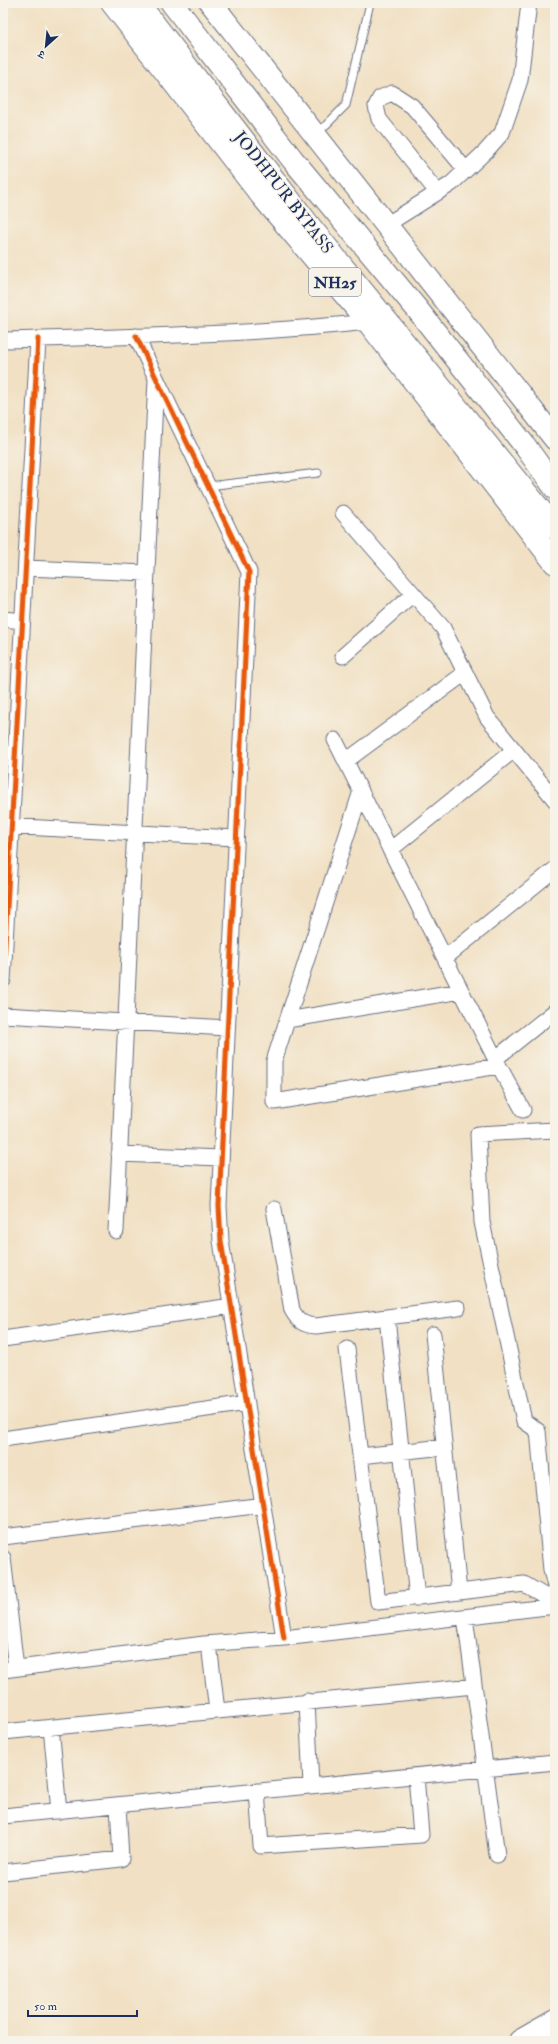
<svg xmlns="http://www.w3.org/2000/svg" width="558" height="2044" font-family="'IM FELL Double Pica','Noto Serif Devanagari',serif">
<style>
.lines{fill:none;stroke-linecap:round;stroke-linejoin:round}
.lane-casing{stroke:#666d81;stroke-width:9}
.street-casing{stroke:#666d81;stroke-width:17}
.primary-casing{stroke:#666d81;stroke-width:24}
.highway-casing{stroke:#666d81;stroke-width:24}
.lane{stroke:#fff;stroke-width:7}
.street{stroke:#fff;stroke-width:15}
.primary{stroke:#fff;stroke-width:22}
.highway{stroke:#fff;stroke-width:22}
.cycleway-casing{stroke:#f7f3e8;stroke-width:8}
.cycleway{stroke:#e8590c;stroke-width:5}
.labels{text-anchor:middle;stroke-width:3;stroke-linejoin:round;paint-order:stroke}
.shield{fill:#f7f3e8;stroke:#5d6a87;stroke-width:1}
.shield-label{font-size:16px;font-weight:bold;fill:#1b2f5e}
.street-label{font-size:17px;fill:#1b2f5e;stroke:#f7f3e8}
</style>
<rect width="100%" height="100%" fill="#f7f3e8"/>
<filter id="ink" filterUnits="userSpaceOnUse"><feTurbulence type="fractalNoise" baseFrequency=".025" numOctaves="2"/><feDisplacementMap in="SourceGraphic" scale="8" xChannelSelector="R" yChannelSelector="G"/><feConvolveMatrix kernelMatrix="1 2 1 2 8 2 1 2 1" color-interpolation-filters="sRGB"/></filter>
<filter id="wash" filterUnits="userSpaceOnUse"><feTurbulence type="fractalNoise" baseFrequency=".012" numOctaves="4" result="noise"/><feDisplacementMap in="SourceGraphic" scale="16" xChannelSelector="R" yChannelSelector="G"/><feGaussianBlur stdDeviation="0.9" result="paint"/><feColorMatrix in="noise" values="0 0 0 0 0 0 0 0 0 0 0 0 0 0 0 0 0 1.4 0 .05"/><feComposite in="paint" operator="in"/></filter>
<g filter="url(#wash)">
<rect width="100%" height="100%" fill="#f1e0c3"/>
</g>
<g filter="url(#ink)">
<g class="lines">
<defs>
<path id="lane" d="M317,134L346,105L370,3
M208,486L318,473"/>
<path id="street" d="M437,192L379,119L376,106L380,98L392,93L412,106L466,170
M386,225L451,184L486,151L502,133L520,80L529,3
M136,336L249,572L219,1206L221,1241L284,1638
M3,340C125,337 247,335 368,322
M343,513L443,628L487,717L555,800
M26,568L146,573
M3,619L23,621
M343,656L413,594
M335,740L499,1066L523,1110
M346,761L465,673
M361,791L274,1061V1102L499,1066
M3,826L236,838
M390,850L514,750
M445,958L555,869
M3,980L38,339
M3,1015L227,1028
M287,1020L461,991
M495,1059L555,1011
M555,1130L478,1134L482,1222L524,1421L538,1431L551,1570L555,1586
M119,1154L221,1158
M274,1209L292,1310C298,1321 303,1325 316,1326L458,1308
M116,1231L156,379
M387,1318L417,1598
M433,1334L459,1592
M3,1339L232,1306
M347,1349L378,1602L524,1584L555,1602
M3,1439L247,1403
M360,1456L444,1447
M3,1537L263,1505
M3,1558L16,1668
M465,1617L497,1855
M209,1644L217,1711
M3,1670L204,1644L284,1638L555,1606
M307,1701L311,1786
M51,1727L59,1811
M3,1732L474,1686
M257,1791L261,1846L421,1835L416,1776
M3,1816L555,1762
M3,1872L121,1859L118,1805"/>
<path id="primary" d="M520,2041L555,2021"/>
<path id="highway" d="M112,3L261,195L368,322L555,563
M138,3L312,229L555,528
M172,3L293,160L417,309L525,446L555,488
M211,3L555,439"/>
</defs>
<use href="#lane" class="lane-casing"/>
<use href="#street" class="street-casing"/>
<use href="#primary" class="primary-casing"/>
<use href="#highway" class="highway-casing"/>
<use href="#lane" class="lane"/>
<use href="#street" class="street"/>
<use href="#primary" class="primary"/>
<use href="#highway" class="highway"/>
<defs>
<path id="cycleway" d="M136,336L249,572L219,1206L221,1241L284,1638
M3,980L38,339"/>
</defs>
<use href="#cycleway" class="cycleway-casing"/>
<use href="#cycleway" class="cycleway"/>
</g>
</g>
<g class="labels">
<rect class="shield" x="309" y="268" width="52" height="28" rx="3"/>
<g class="shield-label">
<text x="335" y="288">NH25</text>
</g>
<g class="street-label">
<text transform="translate(284 192) rotate(52)" y="6">JODHPUR BYPASS</text>
</g>
</g>
<rect width="558" height="2044" fill="none" stroke="#f7f3e8" stroke-width="16"/>
<g transform="translate(46 46) rotate(207)" stroke="#f7f3e8" stroke-width="3" paint-order="stroke">
<path d="M0-3L7 15L0 10L-7 15Z" fill="#1b2f5e"/>
<text y="-6" font-size="11" font-weight="bold" text-anchor="middle" fill="#1b2f5e">उ</text>
</g>
<path d="M28 2010v6h109v-6" fill="none" stroke="#1b2f5e" stroke-width="2"/>
<text x="34" y="2010" font-size="12" fill="#1b2f5e" stroke="#f7f3e8" stroke-width="3" paint-order="stroke">50 m</text>
</svg>
